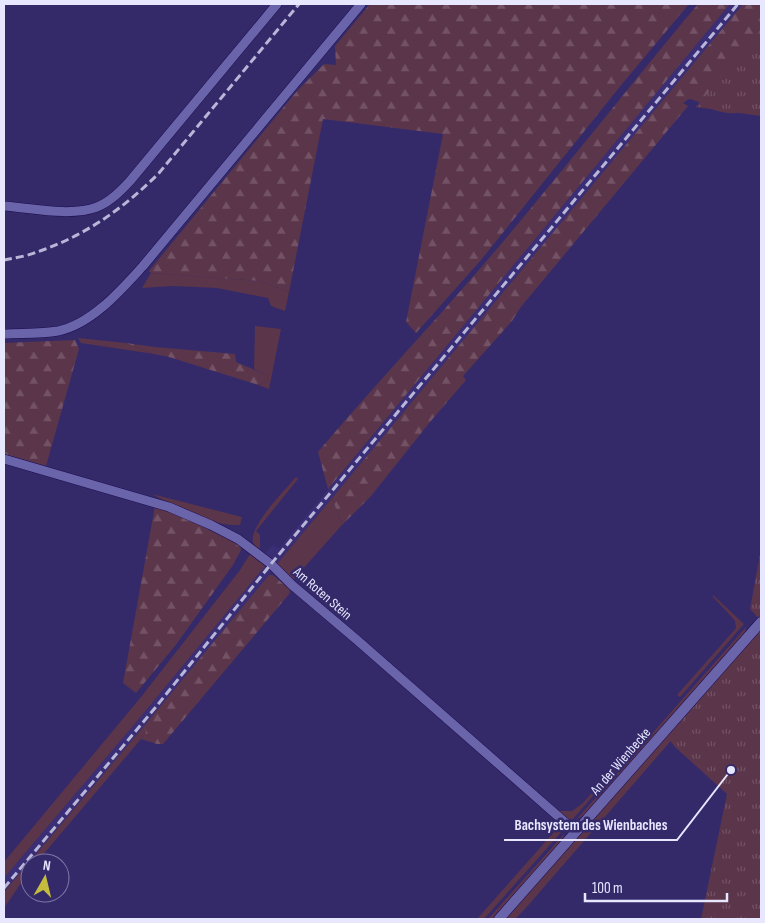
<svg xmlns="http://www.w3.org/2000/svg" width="765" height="923" font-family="'Sofia Sans Condensed',sans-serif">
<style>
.built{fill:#3a2f77}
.grass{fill:#5b354a}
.forest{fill:url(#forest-firs)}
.park{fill:url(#park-tufts)}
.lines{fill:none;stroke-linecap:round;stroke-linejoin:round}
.minor-casing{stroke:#1d0d4d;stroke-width:10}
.tertiary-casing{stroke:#1d0d4d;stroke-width:11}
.minor{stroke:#6a64ab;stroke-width:9}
.tertiary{stroke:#6a64ab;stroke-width:10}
.rail{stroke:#b9b6d8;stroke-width:3;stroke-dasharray:8 4;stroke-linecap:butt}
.labels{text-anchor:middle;stroke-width:5;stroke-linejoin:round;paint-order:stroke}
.street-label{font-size:14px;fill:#e7e7ff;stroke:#342a6a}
.leader{fill:none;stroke:#e7e7ff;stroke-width:2}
.callout-dot{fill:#e7e7ff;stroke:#342a6a;stroke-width:2}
.callout-label{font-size:15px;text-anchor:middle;font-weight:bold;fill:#e7e7ff;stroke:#342a6a;stroke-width:5;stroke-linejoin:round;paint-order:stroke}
</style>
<defs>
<pattern id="forest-firs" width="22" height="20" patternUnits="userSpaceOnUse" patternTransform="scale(1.25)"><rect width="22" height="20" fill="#5b354a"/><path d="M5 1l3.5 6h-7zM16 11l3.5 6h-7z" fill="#735265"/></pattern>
<pattern id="park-tufts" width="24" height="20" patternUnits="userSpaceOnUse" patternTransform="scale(1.25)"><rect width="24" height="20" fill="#5b354a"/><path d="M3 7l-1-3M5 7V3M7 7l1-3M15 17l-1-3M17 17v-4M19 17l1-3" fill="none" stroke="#735265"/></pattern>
</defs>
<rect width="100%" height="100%" fill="#342a6a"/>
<path class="built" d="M730,4H743L276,565L264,554L273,545L279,549Z
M265,566L271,571L269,575L144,726L4,892V878L138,720Z"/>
<path class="grass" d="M151,273L260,281L289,292L285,311L271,306L268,298L217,288L173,286L142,288Z
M255,326L281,329L269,389L258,385L268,381L267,375L254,369Z
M78,338L126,343L154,354L81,343Z
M296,477L298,479L256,531L260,535V551C257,548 254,546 253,542C249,526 285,490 296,477Z
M152,494L242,517L240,525C212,527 176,507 152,494Z
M332,498L342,525L293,580L276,565Z
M250,554L265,566L138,720L4,878V862L141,697L240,570Z
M713,595L744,624L680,697L677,695L736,628L735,621L729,614L713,597Z
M746,627L745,633L584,815L576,820Z
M761,629V637L525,909L515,919H506Z
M144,726L146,732L141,739L36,863H30V870L4,908V892Z
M615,766L618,767L573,819H567L536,791L560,811H572L583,803Z
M561,824L564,829L484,919H477Z
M565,833L561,841L492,919H488Z"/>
<path class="forest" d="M370,4H689L622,84L481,260L416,333L406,322L443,134L323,119L289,292L260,281L151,273L149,271L297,91L324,64L336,65L335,46Z
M698,4H730L328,489L318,452C372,388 429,328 484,264C557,179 626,90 698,4Z
M743,4H761V112C748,111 735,115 722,112C710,110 701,101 689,99L683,103L688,106L520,308L512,321L463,376L466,380L430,422L371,496L342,525L332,498Z
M75,340L79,349L46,466L4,454V343Z
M126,343L155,347L235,354L236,362L267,375L268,381L258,385L169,357L154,354Z
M155,506L177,514L240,545L241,550L233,565L175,646L136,693L123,683Z
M269,575H273L289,589L290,593L163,744H157L141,739L146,732L144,726Z"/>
<path class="park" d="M761,29V116L696,107Z
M761,549V621L750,609Z
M761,631V919H701L727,794L675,747L669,739V735Z"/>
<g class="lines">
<defs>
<path id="minor" d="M4,206C31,208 71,217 97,207C110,202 121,191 130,181L277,4
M4,334C21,333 41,334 58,331C92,324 121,290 143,266L361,4
M4,459L169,507L211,525L238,539L271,564L292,585L357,640L576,832"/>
<path id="tertiary" d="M499,919L761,622"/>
</defs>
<use href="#minor" class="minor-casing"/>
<use href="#tertiary" class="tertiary-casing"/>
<use href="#minor" class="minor"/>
<use href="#tertiary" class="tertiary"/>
<path class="rail" d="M4,260C15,258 27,256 37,252C85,236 124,208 159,173L299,4
M4,888L155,708L271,564L738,4"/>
</g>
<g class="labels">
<g class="street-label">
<text transform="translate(323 593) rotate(41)" y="5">Am Roten Stein</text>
<text transform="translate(620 761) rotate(-49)" y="5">An der Wienbecke</text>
</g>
</g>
<path class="leader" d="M731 770L677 840H504"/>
<circle class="callout-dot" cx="731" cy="770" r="5"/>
<g class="callout-label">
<text x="591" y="830">Bachsystem des Wienbaches</text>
</g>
<rect width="765" height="923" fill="none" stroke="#e7e7ff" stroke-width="10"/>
<g transform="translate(45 878) rotate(8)"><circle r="24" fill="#342a6a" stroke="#7c76a6"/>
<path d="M0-4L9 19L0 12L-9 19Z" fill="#c4bc3e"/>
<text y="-8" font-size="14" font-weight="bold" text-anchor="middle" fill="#e7e7ff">N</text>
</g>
<path d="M585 893v8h142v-8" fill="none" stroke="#e7e7ff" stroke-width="2.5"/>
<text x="592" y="893" font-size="15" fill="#e7e7ff" stroke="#342a6a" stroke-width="4" paint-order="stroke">100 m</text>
</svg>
